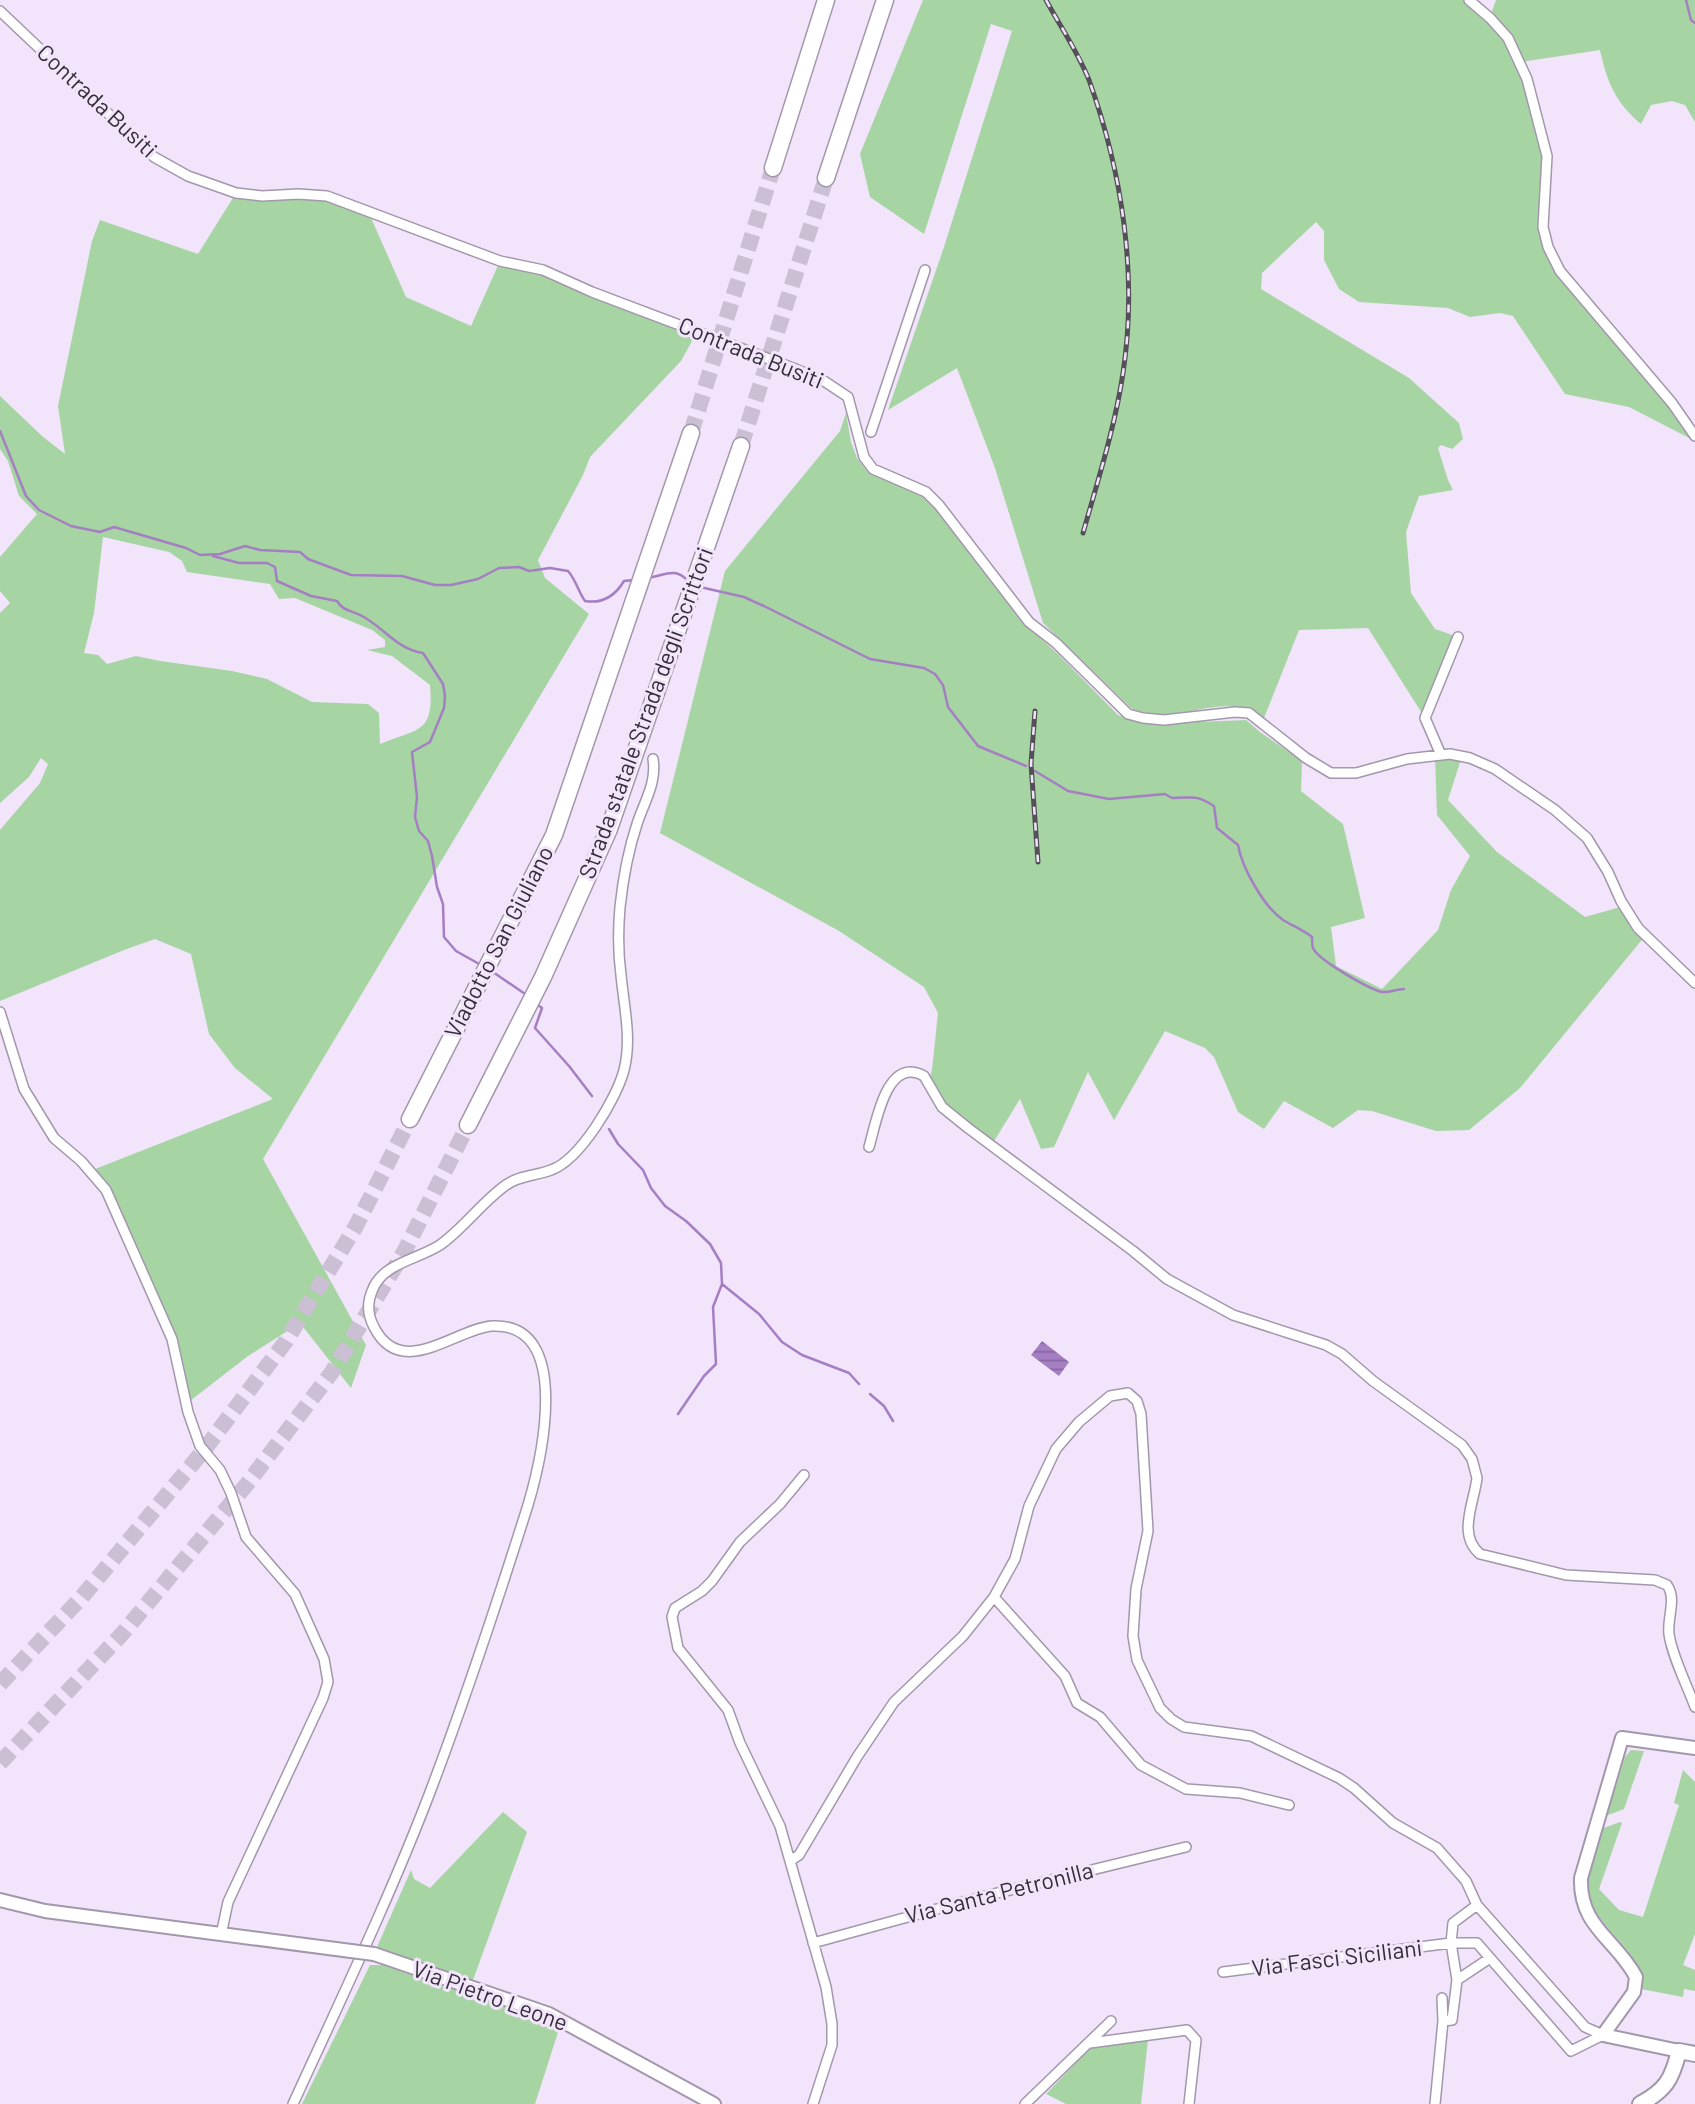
<svg xmlns="http://www.w3.org/2000/svg" width="1695" height="2104" font-family="Barlow,sans-serif">
<style>
.grass{fill:#a6d5a3;fill-rule:evenodd}
.water{fill:url(#water-rules)}
.lines{fill:none;stroke-linecap:round;stroke-linejoin:round}
.stream{stroke:#a57ec3;stroke-width:2.5}
.trunk-tunnel{stroke:#cbbfd4;stroke-width:16;stroke-dasharray:16 8;stroke-linecap:butt}
.minor-casing{stroke:#a397ac;stroke-width:12}
.secondary-casing{stroke:#a397ac;stroke-width:16}
.primary-casing{stroke:#a397ac;stroke-width:18}
.trunk-casing{stroke:#a397ac;stroke-width:19}
.minor{stroke:#fff;stroke-width:9}
.secondary{stroke:#fff;stroke-width:12}
.primary{stroke:#fff;stroke-width:14}
.trunk{stroke:#fff;stroke-width:16}
.rail-casing{stroke:#554f5a;stroke-width:5}
.rail{stroke:#f1e4fb;stroke-width:2.5;stroke-dasharray:8;stroke-linecap:butt}
.secondary-bridge-casing{stroke:#a397ac;stroke-width:16;stroke-linecap:butt}
.secondary-bridge{stroke:#fff;stroke-width:12}
.labels{text-anchor:middle;stroke-width:6;stroke-linejoin:round;paint-order:stroke}
.street-label{font-size:23px;fill:#322d36;stroke:#f1e4fb}
</style>
<defs>
<pattern id="water-rules" width="6" height="5" patternUnits="userSpaceOnUse" patternTransform="scale(1.75)"><rect width="6" height="5" fill="#a57ec3"/><path d="M0 2.5h6" fill="none" stroke="#87689f"/></pattern>
</defs>
<rect width="100%" height="100%" fill="#f1e4fb"/>
<path class="grass" d="M923,0H1469L1490,17L1496,0H1695V122L1685,105L1672,101L1651,105L1641,124C1615,102 1607,82 1600,50L1520,62L1547,156L1543,227L1561,271L1695,436V441L1629,407L1565,394L1513,316L1500,313L1470,317L1448,308L1359,302L1339,289L1324,260V231L1316,222L1262,273L1261,289L1409,378L1459,423L1463,439L1452,449L1441,445L1438,448L1448,480L1453,490L1419,496L1406,532L1411,593L1435,629L1458,637L1425,718L1368,628L1299,630L1264,718C1256,714 1248,708 1239,707C1201,702 1172,725 1131,708L1043,623L995,468L957,368L888,410L944,247L1012,31L991,24L924,234L870,197L860,154Z
M236,193L327,196L368,211L406,297L471,326L500,261L543,270L698,330L681,361L590,457L583,475L538,560L545,578L589,614L263,1159L366,1345L351,1388L300,1323L248,1356L186,1404L172,1339L128,1238L90,1171L273,1099L235,1068L209,1034L191,954L155,939L124,950L0,1001V830L40,783L48,764L41,758L29,777L0,803V613L10,603L0,591V557L37,514L19,496L8,461L0,449V396L42,436L65,454L58,406L92,241L100,220L198,254ZM103,537L169,552L182,561L187,572L270,584L279,599L295,598L372,630L385,640V647L367,650L392,656L430,685C434,733 420,728 380,744L379,713L368,704L312,702L267,679L232,671L160,661L136,656L107,664L98,655L84,653L94,613Z
M846,413L851,442L857,458L867,471L925,498L937,510L980,568L993,582L1020,620L1058,654L1118,715L1137,722L1151,724L1246,720L1260,732L1302,761L1301,791L1343,824L1365,918L1331,927L1336,966L1382,989L1438,930L1451,890L1470,856L1437,815L1435,756H1462L1448,800L1497,852L1585,917L1624,906L1645,936L1520,1088L1469,1130L1436,1131L1372,1111L1358,1110L1333,1128L1284,1101L1264,1129L1238,1112L1214,1057L1205,1048L1165,1031L1114,1120L1088,1072L1054,1147L1041,1149L1020,1099L991,1146L942,1107L928,1083L932,1070L938,1013L924,987L839,931L660,833L725,571L840,431Z
M1631,1750L1644,1751L1624,1809L1608,1815H1607L1625,1757Z
M1683,1770L1695,1782V1934L1683,1965L1695,1970V1991L1684,1989L1683,1997L1641,1989C1647,1949 1591,1930 1588,1887C1586,1867 1595,1848 1601,1829L1620,1822L1622,1823L1599,1889L1619,1910L1643,1917L1679,1805L1674,1803Z
M503,1812L527,1832L473,1980L377,1947L411,1870L414,1879L430,1888Z
M370,1965H382L560,2026L535,2104H302Z
M1148,2040L1141,2104H1066L1046,2094L1092,2046Z"/>
<path class="water" d="M1042,1341L1069,1362L1059,1376L1031,1355Z"/>
<g class="lines">
<path class="stream" d="M1686,0L1691,20L1695,23
M0,431L26,496L39,510L71,526L100,532L114,527L186,548L200,555L220,554L245,546L260,550L300,552L308,559L351,575L402,576L435,585H451L478,579L499,568L519,567L529,571L550,568L568,571C576,580 578,591 585,601C603,604 615,596 624,581L634,580
M213,556L239,563H267L275,567L277,581L311,596L337,601C343,611 350,610 360,615C383,626 396,649 423,653L443,684L445,696L444,708L430,742L412,752L417,797L415,817L419,831L428,841L432,856L437,887L443,904L444,937L456,951L481,965
M647,578C664,576 675,566 688,581
M700,587L744,597L764,606L870,659L924,668L935,674L943,685L948,707L978,746L1026,766
M1035,771L1068,791L1109,799L1165,794L1172,798C1193,798 1195,794 1214,806L1217,828L1238,845C1242,868 1264,907 1283,920C1293,926 1303,930 1312,937C1312,939 1312,946 1313,948C1318,960 1369,989 1382,992C1389,993 1397,989 1404,989
M493,972L528,996
M535,1003L542,1008L535,1028L569,1066L592,1096
M609,1129L618,1144L643,1170L651,1188L665,1206L686,1221L710,1244L721,1263L722,1284L759,1314L782,1342L802,1355L849,1373L859,1384
M870,1394L884,1406L893,1421
M678,1414L704,1376L716,1364L713,1307L722,1284"/>
<path class="trunk-tunnel" d="M691,433L773,168
M741,446L826,178
M0,1684L81,1598L204,1450L286,1341L356,1226L410,1119
M0,1763L122,1634L247,1484L332,1372L404,1252L468,1125"/>
<defs>
<path id="minor" d="M1469,0L1490,18L1508,38L1527,79L1547,156L1543,227L1548,247L1560,271L1672,403L1695,436
M0,11L154,157L188,176L236,193L262,196L298,194L327,196L500,261L543,270L592,292L793,368L824,381L848,397L864,457L873,469L926,492L939,505L1029,622L1056,643L1128,714L1143,718L1164,720L1235,712L1249,713L1306,758L1331,773H1356L1407,759L1450,754L1470,758L1495,769L1555,810L1587,838L1608,872L1621,901L1638,928L1695,983
M871,432L925,270
M1441,755L1425,718L1458,637
M0,1012L24,1089L54,1138L81,1161L106,1190L172,1339L188,1412L200,1446L220,1470L231,1493L246,1537L295,1594L324,1659L328,1682L323,1698L228,1902L221,1935
M869,1147C876,1124 886,1055 924,1076L942,1107L968,1128L1133,1251L1167,1279L1233,1315L1326,1345L1342,1354L1373,1381L1462,1445L1472,1459L1477,1478C1474,1503 1457,1535 1480,1554L1566,1575L1655,1580L1667,1585C1677,1599 1667,1617 1669,1634C1672,1656 1687,1685 1695,1707
M804,1475L780,1504L740,1542L712,1581L702,1591L675,1608L672,1617L678,1648L728,1710L740,1743L780,1826L826,1987L832,2024V2045L813,2104
M994,1597L1065,1676L1077,1703L1100,1717L1141,1765L1186,1789L1240,1793L1289,1805
M790,1861L799,1855L857,1757L894,1702L963,1636L994,1597L1015,1559L1029,1506L1056,1449L1079,1422L1110,1396L1128,1393L1137,1401L1141,1414L1148,1531L1136,1589L1133,1636L1137,1660L1160,1708L1171,1719L1184,1727L1251,1736L1339,1778L1354,1788L1393,1823L1437,1848L1466,1881L1477,1905L1578,2019L1585,2027L1603,2035
M813,1943L977,1898L1186,1847
M1223,1972L1451,1943L1453,1923L1477,1905
M1457,1980L1451,1943H1477L1571,2051L1603,2035
M1442,1998L1443,2021
M1090,2043L1187,2030L1196,2040L1189,2104
M293,2104C341,1999 391,1895 432,1787C467,1694 498,1600 528,1505C541,1461 574,1322 492,1326C455,1329 401,1381 374,1327C368,1316 367,1303 372,1291C382,1263 417,1260 440,1245C464,1228 482,1202 506,1185C520,1175 536,1176 551,1170C580,1160 617,1098 624,1070C632,1039 624,1007 621,975C618,953 618,930 620,907C623,879 628,851 637,824C644,802 657,783 653,759
M1025,2104L1111,2021
M1435,2104L1443,2021L1452,2020L1457,1980L1490,1958"/>
<path id="secondary" d="M0,1900L45,1911L351,1951
M374,1954L549,2014L714,2104
M1679,2051L1603,2035L1634,1992L1636,1977C1616,1939 1579,1927 1581,1878L1622,1738L1695,1748"/>
<path id="primary" d="M1640,2104C1666,2090 1672,2079 1679,2051L1695,2054"/>
<path id="trunk" d="M773,168L826,0
M826,178L885,0
M410,1119L554,835L691,433
M468,1125L543,977L609,829L741,446"/>
</defs>
<use href="#minor" class="minor-casing"/>
<use href="#secondary" class="secondary-casing"/>
<use href="#primary" class="primary-casing"/>
<use href="#trunk" class="trunk-casing"/>
<use href="#minor" class="minor"/>
<use href="#secondary" class="secondary"/>
<use href="#primary" class="primary"/>
<use href="#trunk" class="trunk"/>
<defs>
<path id="rail" d="M1046,0C1060,26 1078,52 1089,80C1122,172 1138,275 1123,373C1115,427 1098,480 1083,533
M1035,711L1031,764L1038,862"/>
</defs>
<use href="#rail" class="rail-casing"/>
<use href="#rail" class="rail"/>
<defs>
<path id="secondary-bridge" d="M351,1951L374,1954"/>
</defs>
<use href="#secondary-bridge" class="secondary-bridge-casing"/>
<use href="#secondary-bridge" class="secondary-bridge"/>
</g>
<g class="labels">
<g class="street-label">
<text transform="translate(97 101) rotate(43)" y="8">Contrada Busiti</text>
<text transform="translate(751 353) rotate(22)" y="8">Contrada Busiti</text>
<text transform="translate(646 713) rotate(-70)" y="8">Strada statale Strada degli Scrittori</text>
<text transform="translate(499 942) rotate(-63)" y="8">Viadotto San Giuliano</text>
<text transform="translate(999 1893) rotate(-14)" y="8">Via Santa Petronilla</text>
<text transform="translate(1337 1958) rotate(-7)" y="8">Via Fasci Siciliani</text>
<text transform="translate(490 1996) rotate(20)" y="8">Via Pietro Leone</text>
</g>
</g>
</svg>
